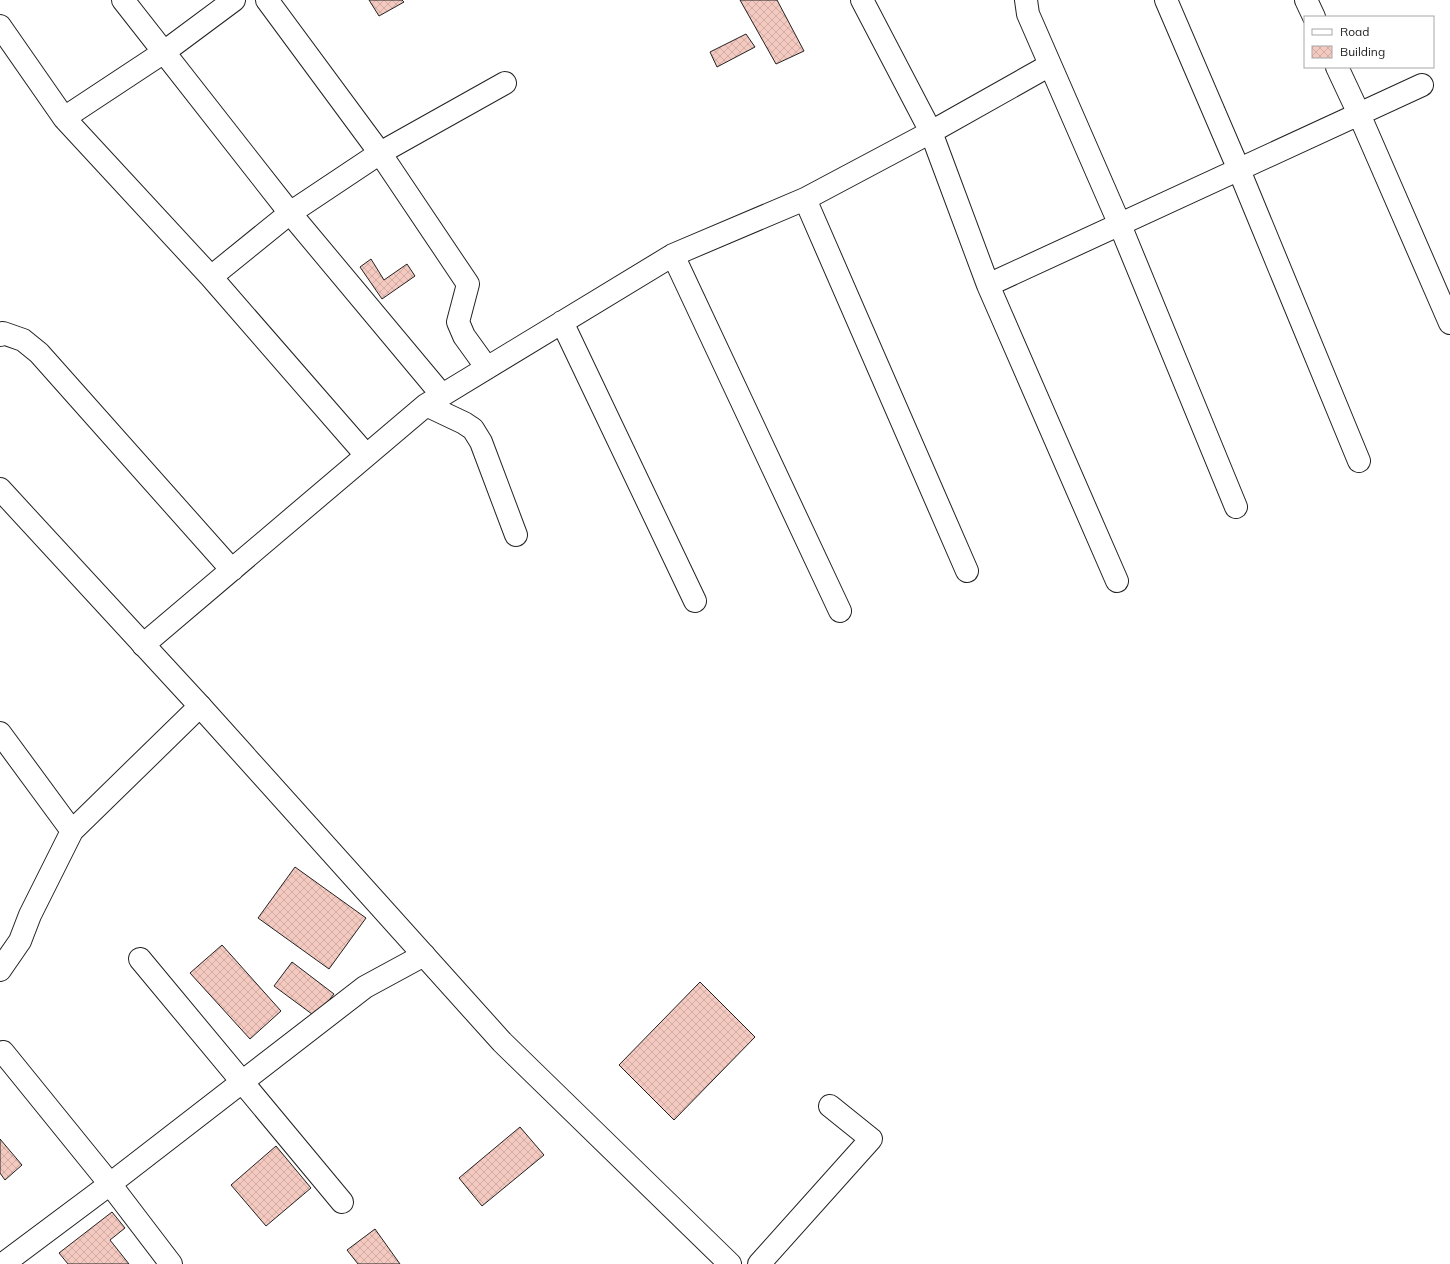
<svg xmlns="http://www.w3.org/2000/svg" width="1450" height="1264" font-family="Mulish,sans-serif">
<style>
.building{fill:url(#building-cross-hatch);stroke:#222}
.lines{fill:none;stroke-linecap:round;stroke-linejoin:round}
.minor-casing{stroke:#222;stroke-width:24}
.major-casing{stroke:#222;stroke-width:24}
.minor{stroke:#fff;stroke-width:22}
.major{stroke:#fff;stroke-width:22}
</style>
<defs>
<pattern id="building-cross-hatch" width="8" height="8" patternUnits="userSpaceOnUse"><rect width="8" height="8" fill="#f3c9c0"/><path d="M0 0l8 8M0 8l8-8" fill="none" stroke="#d0aca5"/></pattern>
</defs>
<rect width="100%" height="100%" fill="#fff"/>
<path class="building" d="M369,0H402L404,2L379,16Z
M740,0H777L804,51L776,64Z
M746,34L755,47L717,67L710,52Z
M371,259L384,280L407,264L415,276L382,299L360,267Z
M295,867L366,918L329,969L258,918Z
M222,945L281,1011L250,1039L190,973Z
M292,962L334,994L316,1017L274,986Z
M700,982L755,1037L674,1120L619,1065Z
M520,1127L544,1155L482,1206L459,1178Z
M0,1139L22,1165L5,1180L0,1173Z
M276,1146L311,1188L266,1226L231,1185Z
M112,1212L125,1228L110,1240L129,1264H68L59,1253Z
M375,1229L400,1264H358L347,1250Z"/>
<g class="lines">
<defs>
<path id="minor" d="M123,0L290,213L211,277
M267,0L380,153L468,284L458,322L464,336L487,368
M1026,0L1028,14L1120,225L1236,507
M1166,0L1239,170L1359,461
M1306,0L1314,17
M0,26L64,118L164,52L234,0
M1050,65L931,132L988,285L1117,581
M1337,67L1359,114L1450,323
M64,118L211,277L366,455
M805,199L967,571
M673,255L840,611
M988,285L1422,85
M562,322L695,601
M0,335L3,333L23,340L39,353L232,570
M442,395L290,213L380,153L505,83
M426,405L464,423L473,429L481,442L516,535
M143,645L426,405L673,255L805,199L931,132L862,0
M0,733L72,831L200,706
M140,959L342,1202
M0,970L20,941L30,915L72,831
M3,1052L110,1184L171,1264
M3,1264L110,1184L365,987L424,955
M759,1264L871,1139L830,1106"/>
<path id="major" d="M0,489L200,706L502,1042L730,1264"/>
</defs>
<use href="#minor" class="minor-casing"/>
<use href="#major" class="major-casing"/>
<use href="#minor" class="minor"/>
<use href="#major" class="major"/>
</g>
<rect x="1304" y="16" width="130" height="52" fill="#ffffff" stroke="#a7a7a7"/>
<rect x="1312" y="29" width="20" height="6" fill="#ffffff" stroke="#a7a7a7"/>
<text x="1340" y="36" font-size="12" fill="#222222">Road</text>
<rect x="1312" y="46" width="20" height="12" fill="url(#building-cross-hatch)" stroke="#a7a7a7"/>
<text x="1340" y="56" font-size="12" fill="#222222">Building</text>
</svg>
